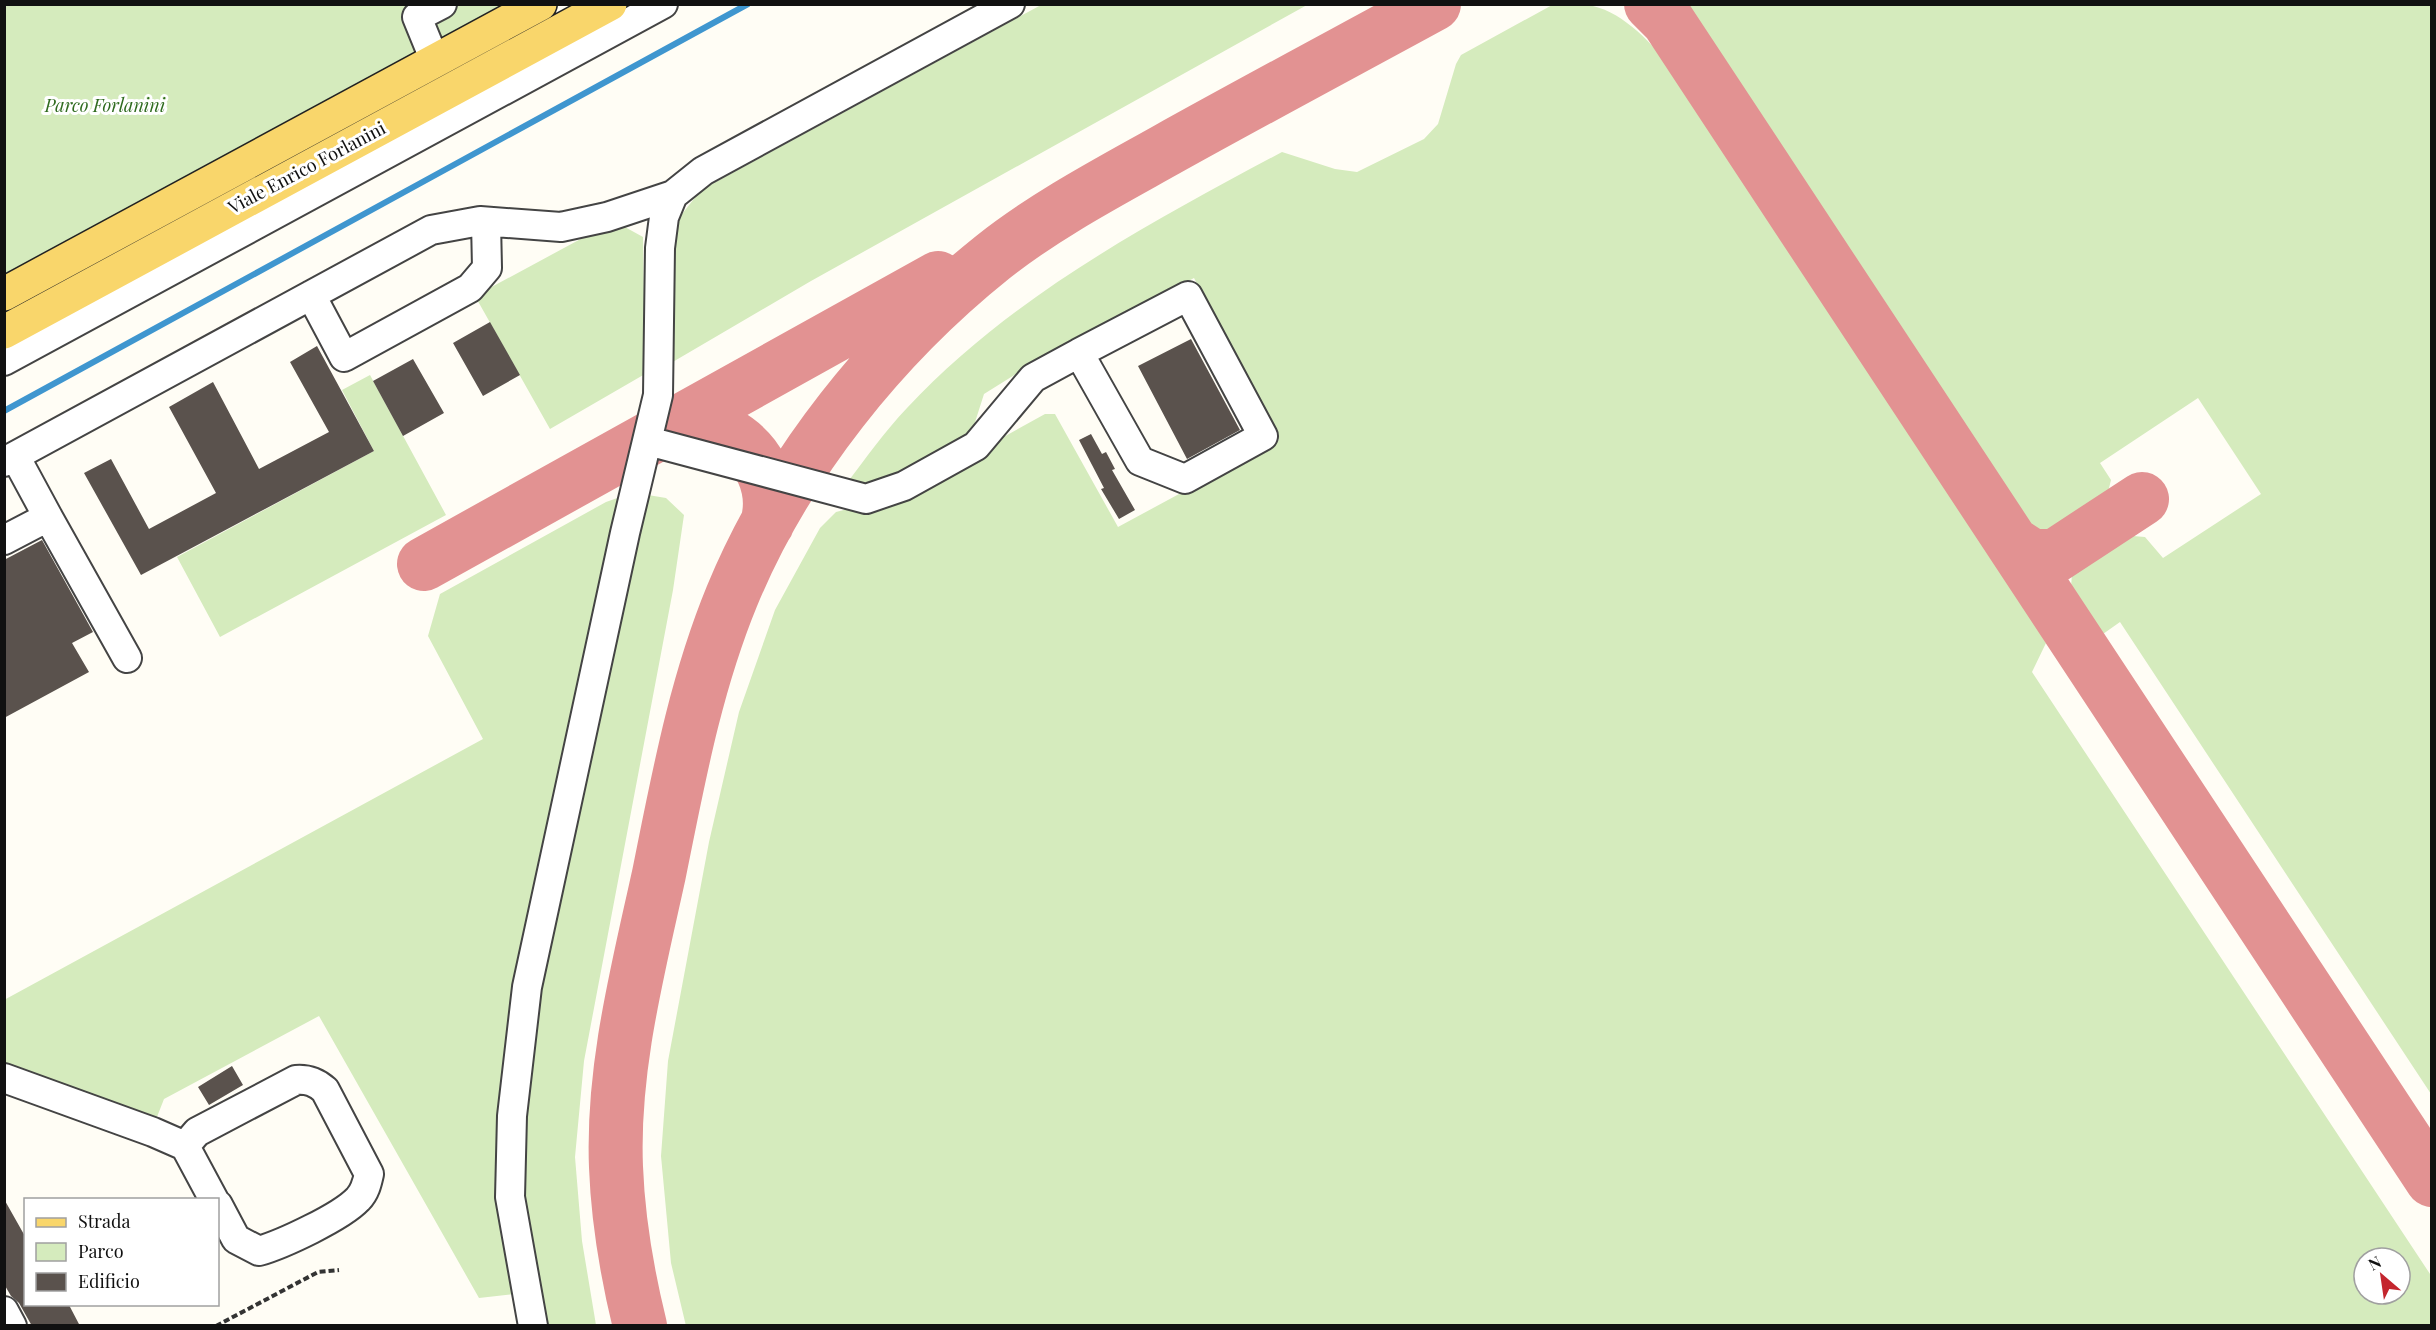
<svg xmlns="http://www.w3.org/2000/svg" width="2436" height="1330" font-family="'Playfair Display',serif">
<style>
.green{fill:#d5ebbd;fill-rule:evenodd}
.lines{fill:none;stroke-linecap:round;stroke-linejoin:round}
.stream{stroke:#3f96cf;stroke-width:6}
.taxiway{stroke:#e29292;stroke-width:54}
.building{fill:#5a524d}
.minor-casing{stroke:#444;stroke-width:32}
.major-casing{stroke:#222;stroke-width:36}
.path{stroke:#333;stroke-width:4;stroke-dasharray:6 3;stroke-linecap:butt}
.minor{stroke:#fff;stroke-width:28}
.major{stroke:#f9d66b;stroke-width:33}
.labels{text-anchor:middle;stroke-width:6;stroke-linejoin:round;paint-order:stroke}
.park-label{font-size:18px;font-style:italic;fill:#2f6b1f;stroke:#fff}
.street-label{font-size:18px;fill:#111;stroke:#fff}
</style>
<rect width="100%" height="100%" fill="#fffdf5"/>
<path class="green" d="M1554,4C1565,5 1576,3 1587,5C1619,9 1649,40 1668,64L2041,634L2046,643L2032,672L2432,1277L2431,1326H686L671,1263L661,1156L668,1061L709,842L739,712L775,610L820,528L836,512L895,497L1045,414H1055L1118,527L1279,440L1194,278L1024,369L984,394L969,441L882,487L847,483C866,458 885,431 907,408C1013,295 1148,224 1282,152L1335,169L1357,172L1424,139L1438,124L1456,64L1461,55ZM2364,1258H2400V1294H2364Z
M5,5H508L5,274Z
M1041,5H1307L811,281L671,363L673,274L678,219L701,190Z
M1689,5H2431V1094L2120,622L2103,634L2071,588L2072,573L2133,536L2145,537L2163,558L2261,494L2198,398L2100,463L2111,480L2108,492L2046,531H2031L1704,35Z
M614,221L643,237L645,374L550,429L475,296Z
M370,375L446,515L220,637L177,557L374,451L342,390Z
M626,495L540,879L514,1294L479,1298L319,1016L164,1099L155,1122L5,1067L4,1000L483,739L428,636L440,594L606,502Z
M648,495L666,498L684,515L673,590L584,1061L575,1157L582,1241L596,1325L544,1326L520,1166L540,992Z"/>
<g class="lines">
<path class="stream" d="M4,411L748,4"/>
<path class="taxiway" d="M1651,4L1668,21L2432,1180
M665,432C674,429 684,424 692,425C742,426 781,475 767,524
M2012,543L2032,556H2055L2142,499
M424,564L938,278
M640,1326C627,1273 618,1220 616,1167C612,1068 638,970 659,874C678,780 695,686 732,596C786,465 883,345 993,257C1046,215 1107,183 1166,150C1254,101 1344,53 1434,4"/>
</g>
<path class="building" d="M490,322L520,375L483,396L453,343Z
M1191,339L1240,430L1187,459L1138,366Z
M317,346L374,451L141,575L84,473L111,459L149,529L216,493L169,407L213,382L259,469L329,432L290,362Z
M413,359L444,413L403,436L373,381Z
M1091,434L1102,454L1106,452L1115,469L1112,470L1135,510L1119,519L1101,489L1104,488L1079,440Z
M42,540L93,632L72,643L89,672L4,718V560Z
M232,1066L243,1085L209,1105L198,1087Z
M4,1199L26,1238V1305H69L80,1326H32L19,1303L11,1296L4,1284Z"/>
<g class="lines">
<defs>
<path id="minor" d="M435,61L417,17L442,4
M311,295L344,357L470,288L487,268L486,222
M4,361L663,4
M648,441L866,499L904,486L976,446L1033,378L1079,353L1140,461L1185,479L1263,436L1188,296L1079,353
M4,462L431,230L480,221L561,227L607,217L673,195
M48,517L127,658
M4,540L48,517L15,456
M4,1078L153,1132L185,1146L214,1200
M185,1146L197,1132L296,1080C308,1079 316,1082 325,1090L369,1174C367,1183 365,1192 358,1199C341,1217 283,1244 259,1251L236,1239L218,1205
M4,1311L12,1326
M533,1326L510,1197L512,1116L527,987L625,533L658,395L660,248L664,217L673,195L703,171L1010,4"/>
<path id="major" d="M4,294L540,4
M4,332L610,4"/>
</defs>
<use href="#minor" class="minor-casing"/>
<use href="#major" class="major-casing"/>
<path class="path" d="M216,1326L318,1272L339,1270"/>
<use href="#minor" class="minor"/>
<use href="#major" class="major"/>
</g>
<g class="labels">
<g class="park-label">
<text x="105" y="112">Parco Forlanini</text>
</g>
<g class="street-label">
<text transform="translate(307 168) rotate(-28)" y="6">Viale Enrico Forlanini</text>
</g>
</g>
<rect width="2436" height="1330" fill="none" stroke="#111111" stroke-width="12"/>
<rect x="24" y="1198" width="195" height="108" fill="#ffffff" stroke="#a0a0a0" stroke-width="1.5"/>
<rect x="36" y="1218" width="30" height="9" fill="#f9d66b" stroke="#a0a0a0" stroke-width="1.5"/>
<text x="78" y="1228" font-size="18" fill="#111111">Strada</text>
<rect x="36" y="1243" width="30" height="18" fill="#d5ebbd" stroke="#a0a0a0" stroke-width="1.5"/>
<text x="78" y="1258" font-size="18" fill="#111111">Parco</text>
<rect x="36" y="1273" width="30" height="18" fill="#5a524d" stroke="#a0a0a0" stroke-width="1.5"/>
<text x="78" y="1288" font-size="18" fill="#111111">Edificio</text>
<g transform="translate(2382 1276) rotate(331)"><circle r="28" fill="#ffffff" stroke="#a0a0a0" stroke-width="1.5"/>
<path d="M0-4.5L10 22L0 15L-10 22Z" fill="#c4262e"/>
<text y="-9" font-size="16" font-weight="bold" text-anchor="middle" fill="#111111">N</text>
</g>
</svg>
